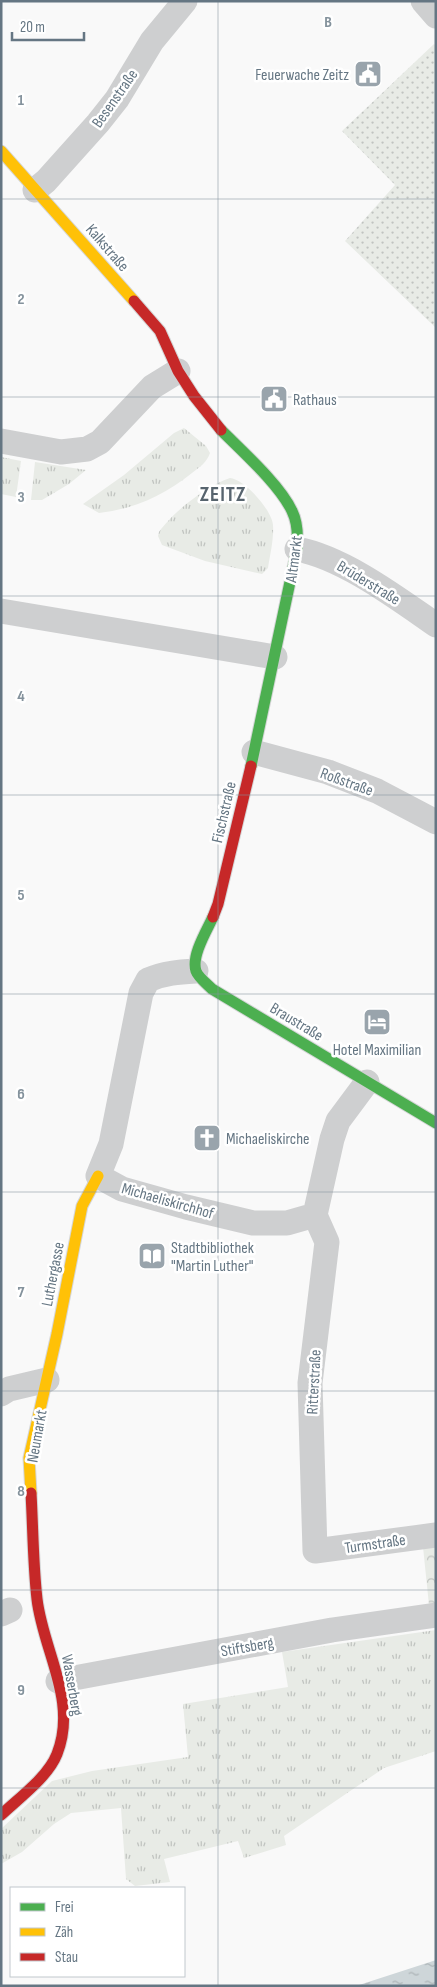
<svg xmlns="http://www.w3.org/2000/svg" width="437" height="1987" font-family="'Sofia Sans Condensed',sans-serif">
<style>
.grass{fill:url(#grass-tufts)}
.forest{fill:url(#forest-crowns)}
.park{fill:url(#park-dots)}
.water{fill:url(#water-ripples)}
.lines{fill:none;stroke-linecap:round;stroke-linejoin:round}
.fast-casing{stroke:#d5d6d7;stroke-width:13}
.slow-casing{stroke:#d5d6d7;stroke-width:13}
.jam-casing{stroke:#d5d6d7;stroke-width:13}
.street{stroke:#cecfd0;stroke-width:25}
.fast{stroke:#4caf50;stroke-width:11}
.slow{stroke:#ffc107;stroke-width:11}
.jam{stroke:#c62828;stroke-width:11}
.grid{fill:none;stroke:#84929c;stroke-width:1;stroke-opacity:0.55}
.labels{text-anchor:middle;stroke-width:5;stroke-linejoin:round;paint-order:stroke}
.poi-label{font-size:16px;fill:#657683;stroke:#fff;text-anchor:start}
.street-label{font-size:16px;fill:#657683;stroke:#fff}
.district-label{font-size:21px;font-weight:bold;letter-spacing:1px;fill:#57646e;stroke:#fff}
.grid-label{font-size:16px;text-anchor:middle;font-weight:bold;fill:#84929c;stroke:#fff;stroke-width:5;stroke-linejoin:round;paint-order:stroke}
</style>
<defs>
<pattern id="grass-tufts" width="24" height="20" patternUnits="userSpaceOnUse" patternTransform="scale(1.25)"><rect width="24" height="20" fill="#e8ebe6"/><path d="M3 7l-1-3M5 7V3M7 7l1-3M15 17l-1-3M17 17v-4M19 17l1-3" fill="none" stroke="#c0c3c0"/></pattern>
<pattern id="forest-crowns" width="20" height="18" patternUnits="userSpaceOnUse" patternTransform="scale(1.25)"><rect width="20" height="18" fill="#e8ebe6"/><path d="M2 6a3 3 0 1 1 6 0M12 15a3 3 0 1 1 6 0" fill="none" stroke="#c0c3c0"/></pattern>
<pattern id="park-dots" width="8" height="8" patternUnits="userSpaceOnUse" patternTransform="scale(1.25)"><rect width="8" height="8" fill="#e8ebe6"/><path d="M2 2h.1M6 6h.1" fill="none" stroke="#c0c3c0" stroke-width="1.8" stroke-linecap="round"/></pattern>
<pattern id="water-ripples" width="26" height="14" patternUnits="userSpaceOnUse" patternTransform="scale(1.25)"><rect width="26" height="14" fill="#ced6d9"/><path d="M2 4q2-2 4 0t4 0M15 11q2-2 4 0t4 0" fill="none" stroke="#abb2b5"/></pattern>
</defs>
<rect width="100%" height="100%" fill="#f9f9f9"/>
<path class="grass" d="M184,428L206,446L210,453C207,462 200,467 192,473C165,495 134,509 99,513L83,504L124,475L174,433Z
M1,457L21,461L16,497L1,494Z
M35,462L86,470L69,484L42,500H31Z
M230,478C244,479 272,510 273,525C274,539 270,555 268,568L262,574L205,561L162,545L158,536L159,532C173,512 206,486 230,478Z
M436,1630V1751L384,1768L284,1836L286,1845L244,1858L238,1841L164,1859L170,1882L135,1886L126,1879L121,1808L71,1813L54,1824L22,1852L1,1864V1829L52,1781L92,1771L188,1757L183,1704L288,1687L282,1652Z"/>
<path class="forest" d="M436,1546V1604L429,1605L423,1547Z"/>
<path class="park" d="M434,44L436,46V328L345,241L395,185L342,131Z"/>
<path class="water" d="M436,1960V1986H356L430,1962Z"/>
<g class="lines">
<defs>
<path id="fast" d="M221,430C242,451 280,485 292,511C298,523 298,537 297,549L251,766
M213,917C207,930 191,956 196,971C198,977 207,984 212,989L436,1123"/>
<path id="slow" d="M1,151L134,301
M31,1493L29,1458L57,1334L82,1206L98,1176"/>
<path id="jam" d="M134,301L160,331L178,371L194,396L221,430
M213,917L218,904L251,766
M1,1815C19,1798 48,1777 57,1754C78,1701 43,1651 37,1599C33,1564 33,1528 31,1493"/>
</defs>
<use href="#fast" class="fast-casing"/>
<use href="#slow" class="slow-casing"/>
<use href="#jam" class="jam-casing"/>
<path class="street" d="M423,1L436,16
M35,190L46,181L98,123L117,99L152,41L185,1
M1,441L61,452L87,449L100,442L152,387L178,371
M297,549C344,558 397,598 436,625
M1,611L275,657
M254,752L328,772L377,791L436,822
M196,971C179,972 164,973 148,980L141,993L111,1144L98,1176L122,1189L186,1207L253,1223H287L315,1215L332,1139L338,1121L367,1082
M315,1215L327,1242L310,1383L315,1551L436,1535
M1,1394L9,1389L47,1380
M1,1614L10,1610
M58,1681L332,1630L436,1615"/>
<use href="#fast" class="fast"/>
<use href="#slow" class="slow"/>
<use href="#jam" class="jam"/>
</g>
<path class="grid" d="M218,1V1986M1,199H436M1,397H436M1,596H436M1,795H436M1,994H436M1,1192H436M1,1391H436M1,1590H436M1,1788H436"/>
<defs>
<symbol id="civic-square" viewBox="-11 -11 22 22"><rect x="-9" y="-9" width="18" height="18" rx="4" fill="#99a4ac" stroke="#fff"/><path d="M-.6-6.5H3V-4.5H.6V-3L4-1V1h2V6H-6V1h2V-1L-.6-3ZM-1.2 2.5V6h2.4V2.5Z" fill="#fff"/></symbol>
<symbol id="hotel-square" viewBox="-11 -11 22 22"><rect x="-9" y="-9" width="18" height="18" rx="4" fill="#99a4ac" stroke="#fff"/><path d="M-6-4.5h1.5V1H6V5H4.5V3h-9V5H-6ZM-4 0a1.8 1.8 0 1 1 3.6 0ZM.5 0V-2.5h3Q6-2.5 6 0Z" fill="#fff"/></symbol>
<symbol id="church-square" viewBox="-11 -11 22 22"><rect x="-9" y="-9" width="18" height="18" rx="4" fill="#99a4ac" stroke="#fff"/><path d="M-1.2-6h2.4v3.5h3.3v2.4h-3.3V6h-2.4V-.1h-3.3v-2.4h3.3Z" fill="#fff"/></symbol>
<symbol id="library-square" viewBox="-11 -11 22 22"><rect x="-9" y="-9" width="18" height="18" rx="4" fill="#99a4ac" stroke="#fff"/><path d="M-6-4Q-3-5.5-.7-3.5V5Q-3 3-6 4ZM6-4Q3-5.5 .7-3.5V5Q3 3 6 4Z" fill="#fff"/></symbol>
</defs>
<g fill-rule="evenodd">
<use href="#civic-square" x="352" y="58" width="32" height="32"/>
<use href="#civic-square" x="258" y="383" width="32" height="32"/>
<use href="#hotel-square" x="361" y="1006" width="32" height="32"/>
<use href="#church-square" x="191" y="1122" width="32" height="32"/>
<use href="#library-square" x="136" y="1240" width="32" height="32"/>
</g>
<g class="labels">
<g class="poi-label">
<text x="349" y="80" text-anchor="end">Feuerwache Zeitz</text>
<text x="293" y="405">Rathaus</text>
<text x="377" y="1055" text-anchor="middle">Hotel Maximilian</text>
<text x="226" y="1144">Michaeliskirche</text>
<text x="171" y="1253">Stadtbibliothek<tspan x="171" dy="18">"Martin Luther"</tspan></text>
</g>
<g class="street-label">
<text transform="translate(114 98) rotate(-55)" y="6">Besenstraße</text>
<text transform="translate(108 247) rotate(49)" y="6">Kalkstraße</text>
<text transform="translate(293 559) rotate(-83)" y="6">Altmarkt</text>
<text transform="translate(369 582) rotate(31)" y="6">Brüderstraße</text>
<text transform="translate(347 781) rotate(20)" y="6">Roßstraße</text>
<text transform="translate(223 812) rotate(-77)" y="6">Fischstraße</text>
<text transform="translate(297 1021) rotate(31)" y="6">Braustraße</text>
<text transform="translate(168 1200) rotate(16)" y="6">Michaeliskirchhof</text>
<text transform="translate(52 1274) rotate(-79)" y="6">Luthergasse</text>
<text transform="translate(313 1382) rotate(-87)" y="6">Ritterstraße</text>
<text transform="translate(36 1436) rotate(-80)" y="6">Neumarkt</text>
<text transform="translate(375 1543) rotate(-8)" y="6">Turmstraße</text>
<text transform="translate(247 1646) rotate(-10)" y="6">Stiftsberg</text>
<text transform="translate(73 1685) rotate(80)" y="6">Wasserberg</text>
</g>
<g class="district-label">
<text x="223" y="501">ZEITZ</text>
</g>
</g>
<g class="grid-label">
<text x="328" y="27">B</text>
<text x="21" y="105">1</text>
<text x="21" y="304">2</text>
<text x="21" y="502">3</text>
<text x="21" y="701">4</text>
<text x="21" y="900">5</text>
<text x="21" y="1099">6</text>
<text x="21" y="1297">7</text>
<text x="21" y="1496">8</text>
<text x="21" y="1695">9</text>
</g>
<rect width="437" height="1987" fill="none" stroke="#657683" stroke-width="5"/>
<rect x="10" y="1887" width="175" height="90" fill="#ffffff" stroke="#c1c8cd"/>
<rect x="20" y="1903" width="25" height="8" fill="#4caf50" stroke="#c1c8cd"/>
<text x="55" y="1912" font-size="15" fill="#657683">Frei</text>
<rect x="20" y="1928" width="25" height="8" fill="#ffc107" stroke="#c1c8cd"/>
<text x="55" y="1937" font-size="15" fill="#657683">Zäh</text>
<rect x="20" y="1953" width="25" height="8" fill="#c62828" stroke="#c1c8cd"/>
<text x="55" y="1962" font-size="15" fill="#657683">Stau</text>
<path d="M12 32v8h72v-8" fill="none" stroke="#657683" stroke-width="2.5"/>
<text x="20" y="32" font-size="15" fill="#657683" stroke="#ffffff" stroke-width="4" paint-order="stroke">20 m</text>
</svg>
